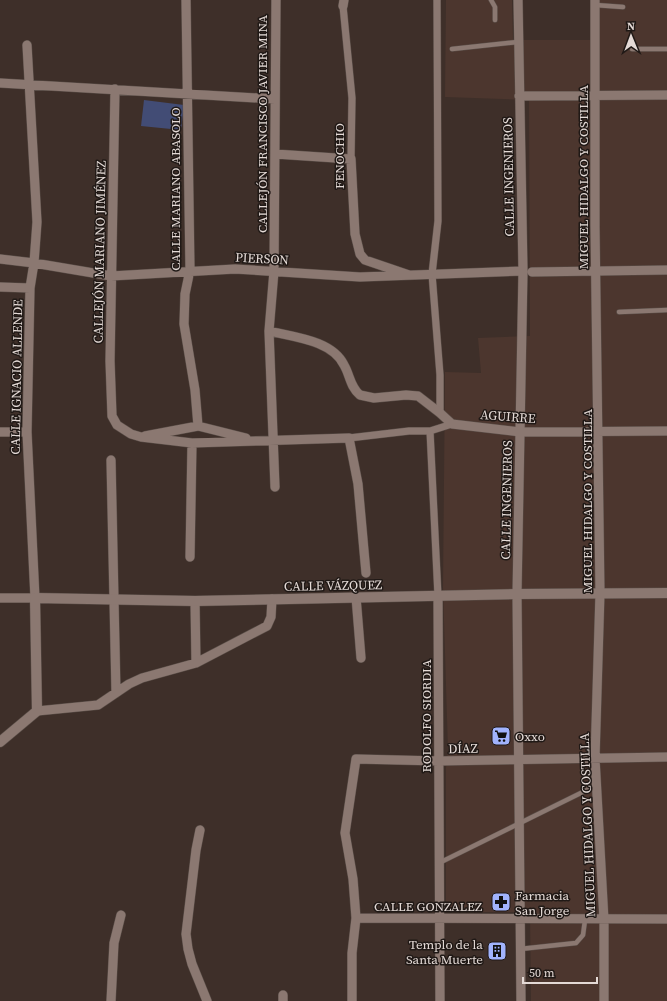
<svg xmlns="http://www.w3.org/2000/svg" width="667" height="1001" font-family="'Source Serif 4',serif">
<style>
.built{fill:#4c362e}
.green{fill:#424c75}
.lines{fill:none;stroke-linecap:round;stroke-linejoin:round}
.service-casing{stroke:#5a4e48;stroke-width:5.5}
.pedestrian-casing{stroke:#5a4e48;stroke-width:8}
.minor-casing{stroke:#5a4e48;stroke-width:10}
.tertiary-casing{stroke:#5a4e48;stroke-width:11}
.service{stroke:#8b7871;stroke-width:4.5}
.pedestrian{stroke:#8b7871;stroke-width:7}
.minor{stroke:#8b7871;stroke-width:9}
.tertiary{stroke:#8b7871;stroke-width:10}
.labels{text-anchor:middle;stroke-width:3;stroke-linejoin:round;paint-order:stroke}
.street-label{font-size:13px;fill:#e4dad6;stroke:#201916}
.poi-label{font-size:13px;fill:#e4dad6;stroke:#201916;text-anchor:start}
</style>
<rect width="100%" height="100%" fill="#3e2f29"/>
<path class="built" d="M446,0H512L513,40H590V0H667V1001H531L530,912H446V768L448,750L443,588L445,372L481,373L478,338L530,336L529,100L445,97Z"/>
<path class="green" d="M144,100L184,105L181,130L141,126Z"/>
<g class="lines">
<defs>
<path id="service" d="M491,0L495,7V20
M595,5L623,7
M452,49L518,42
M632,49H667
M619,312L667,310
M439,863L597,785
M520,949L576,943L583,935L585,920"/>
<path id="pedestrian" d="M437,0L438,221L432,274L440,375V413
M343,6L352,98L351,159
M430,431L438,596
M349,438L409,431H430L452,424"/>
<path id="minor" d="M186,0L190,270L185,294L184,324L195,390L198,426
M518,0L523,271L517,594L521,1001
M595,0V226L600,593L595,758L604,920V1001
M343,6L344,0
M0,83L275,99
M115,89L110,361L112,416L117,425L131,434L141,437L192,443L349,438L358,484L366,573
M519,96L667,95
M275,154L351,159L355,234L360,254L365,260L409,275
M0,259L34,263L111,276L235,269L360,277L523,271
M532,272L667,270
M0,287L30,288
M269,331C293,337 332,340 344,365C350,375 350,387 360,395L374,398L406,395L418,396L440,413L452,424L520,432L667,431
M0,432H27
M145,436L198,426L246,438
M111,460L116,693
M275,487L269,331L274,271L276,0
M190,557L192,443
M438,596L440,1001
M356,597L361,658
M0,598H35L27,432L30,288L34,263L37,222L27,45
M195,601L196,663
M37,711L98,705L129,684L142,678L196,663L267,626L271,617L272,599
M200,830L196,850L186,934L188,949L192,964L207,1001
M356,918L667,919
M283,995V1001
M111,1001L114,943L121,915
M352,1001V953L356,918L353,879L345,833L356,759L439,761L667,757"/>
<path id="tertiary" d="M0,742L37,711L35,598L195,601L517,594L667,593"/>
</defs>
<use href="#service" class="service-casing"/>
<use href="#pedestrian" class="pedestrian-casing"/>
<use href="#minor" class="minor-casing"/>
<use href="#tertiary" class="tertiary-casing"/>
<use href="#service" class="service"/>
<use href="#pedestrian" class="pedestrian"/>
<use href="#minor" class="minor"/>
<use href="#tertiary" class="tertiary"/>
</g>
<defs>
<symbol id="supermarket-square" viewBox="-11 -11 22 22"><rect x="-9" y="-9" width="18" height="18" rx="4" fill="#a1b3fd" stroke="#201916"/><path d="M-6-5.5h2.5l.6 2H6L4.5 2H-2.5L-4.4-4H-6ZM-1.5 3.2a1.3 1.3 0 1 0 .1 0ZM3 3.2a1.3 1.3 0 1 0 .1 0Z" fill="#111"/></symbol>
<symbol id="pharmacy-square" viewBox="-11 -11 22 22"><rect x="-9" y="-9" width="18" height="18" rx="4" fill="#a1b3fd" stroke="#201916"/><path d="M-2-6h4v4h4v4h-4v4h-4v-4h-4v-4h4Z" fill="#111"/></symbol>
<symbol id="building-square" viewBox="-11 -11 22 22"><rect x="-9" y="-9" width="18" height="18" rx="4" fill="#a1b3fd" stroke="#201916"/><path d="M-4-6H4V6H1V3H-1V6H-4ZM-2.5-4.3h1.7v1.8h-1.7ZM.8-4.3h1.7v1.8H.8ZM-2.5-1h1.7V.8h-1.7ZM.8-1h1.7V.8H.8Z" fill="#111"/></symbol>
</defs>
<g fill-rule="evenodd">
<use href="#supermarket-square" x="490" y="725" width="22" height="22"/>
<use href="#pharmacy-square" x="490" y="891" width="22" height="22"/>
<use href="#building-square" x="486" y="940" width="22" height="22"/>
</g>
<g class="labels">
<g class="street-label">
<text transform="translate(262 124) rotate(-90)" y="5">CALLEJÓN FRANCISCO JAVIER MINA</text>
<text transform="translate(339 156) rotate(-90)" y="5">FENOCHIO</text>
<text transform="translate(508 177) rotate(-91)" y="5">CALLE INGENIEROS</text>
<text transform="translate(583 177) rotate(-90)" y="5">MIGUEL HIDALGO Y COSTILLA</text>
<text transform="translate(175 189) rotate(-90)" y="5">CALLE MARIANO ABASOLO</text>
<text transform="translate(99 252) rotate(-89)" y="5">CALLEJÓN MARIANO JIMÉNEZ</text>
<text transform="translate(262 258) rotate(3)" y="5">PIERSON</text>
<text transform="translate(16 377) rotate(-89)" y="5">CALLE IGNACIO ALLENDE</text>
<text transform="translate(508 416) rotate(4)" y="5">AGUIRRE</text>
<text transform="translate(506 500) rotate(-89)" y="5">CALLE INGENIEROS</text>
<text transform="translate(587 501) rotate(-90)" y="5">MIGUEL HIDALGO Y COSTILLA</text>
<text transform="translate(333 585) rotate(-1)" y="5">CALLE VÁZQUEZ</text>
<text transform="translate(426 716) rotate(-90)" y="5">RODOLFO SIORDIA</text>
<text transform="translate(463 748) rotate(-1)" y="5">DÍAZ</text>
<text transform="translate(587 825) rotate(-92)" y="5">MIGUEL HIDALGO Y COSTILLA</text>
<text x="428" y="911">CALLE GONZALEZ</text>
</g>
<g class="poi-label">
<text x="515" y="741">Oxxo</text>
<text x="515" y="900">Farmacia<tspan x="515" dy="15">San Jorge</tspan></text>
<text x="483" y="949" text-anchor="end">Templo de la<tspan x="483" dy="15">Santa Muerte</tspan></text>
</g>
</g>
<g transform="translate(631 36) rotate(359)" stroke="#201916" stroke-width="3" paint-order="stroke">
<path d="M0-3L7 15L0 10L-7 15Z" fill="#e4dad6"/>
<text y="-6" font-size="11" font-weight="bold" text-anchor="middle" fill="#e4dad6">N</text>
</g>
<path d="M523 977v6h74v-6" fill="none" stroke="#e4dad6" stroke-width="2"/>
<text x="529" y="977" font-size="12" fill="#e4dad6" stroke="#201916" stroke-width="3" paint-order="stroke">50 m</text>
</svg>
